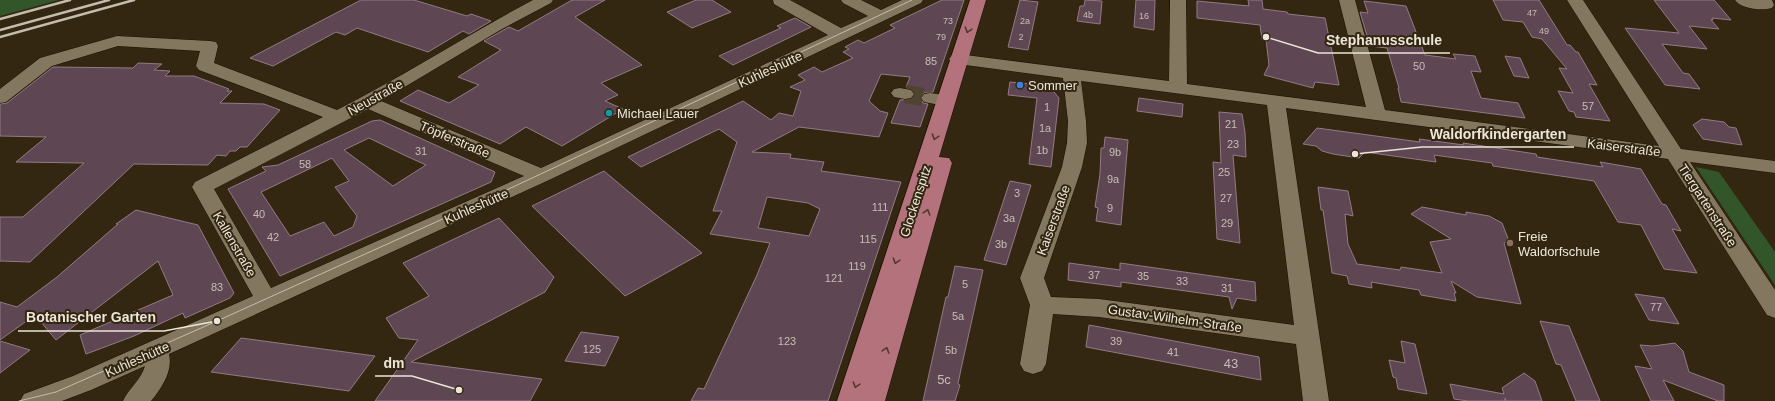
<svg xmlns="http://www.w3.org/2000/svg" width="1775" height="401" font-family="Arial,sans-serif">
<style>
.green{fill:#325629}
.building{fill:#5e4652;stroke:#947985;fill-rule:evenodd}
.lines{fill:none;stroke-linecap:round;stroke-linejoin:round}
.minor-tunnel{stroke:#4f4430;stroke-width:18;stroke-dasharray:18 9;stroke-linecap:butt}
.minor-casing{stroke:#1a1000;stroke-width:1}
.major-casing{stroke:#1a1000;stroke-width:1}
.minor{fill:#84775f;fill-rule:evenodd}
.major{fill:#b3727c;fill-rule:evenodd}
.tram{stroke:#c4bcad;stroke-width:1}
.rail{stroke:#c4bcad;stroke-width:2.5}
.oneway{stroke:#533a2c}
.shop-dot{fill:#3f7fe0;stroke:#332712;stroke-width:1.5}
.culture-dot{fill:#0f9aa8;stroke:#332712;stroke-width:1.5}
.education-dot{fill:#8d6e63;stroke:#332712;stroke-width:1.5}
.labels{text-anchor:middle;stroke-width:4;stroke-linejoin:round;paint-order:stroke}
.far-number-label{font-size:9px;fill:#c8bdb6}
.number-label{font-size:11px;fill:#c8bdb6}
.street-label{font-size:13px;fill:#ece5d8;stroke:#332712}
.poi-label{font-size:13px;fill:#ece5d8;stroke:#332712;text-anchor:start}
.near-number-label{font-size:13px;fill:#c8bdb6}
.leader{fill:none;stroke:#ece5d8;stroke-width:1.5}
.callout-dot{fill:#ece5d8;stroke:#332712;stroke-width:1.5}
.callout-label{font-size:14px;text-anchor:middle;font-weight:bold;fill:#ece5d8;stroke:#332712;stroke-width:4;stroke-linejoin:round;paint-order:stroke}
</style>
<rect width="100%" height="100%" fill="#332712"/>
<path class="green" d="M0,0H59L0,16Z
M1696,167L1719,172L1775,252V285Z"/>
<path class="building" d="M361,0H414L467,16L471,14L491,21L469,34L463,31L428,52L357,28L345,35L336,32L273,66L250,58Z
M572,0H605L575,17L642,65L601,83L618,95L605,101L623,109L562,146L526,127L500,144L400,101L418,90L449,103L479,85L458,77L501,50L484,41L509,27L518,31Z
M696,0H712L731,12L692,28L667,12Z
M942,0H964L933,92L924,93L920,97L923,103L928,104L920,127L891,123L900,100L911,99L915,95L912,89L906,87L910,77L881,74L869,101L880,111L888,113L879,137L799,127L752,152L791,154L790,158L824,162L821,171L901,182L828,401H691L698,388L704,389L757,275L770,243L710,234L722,211H713L737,142L719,129L641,167L628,157L743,101L771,120L779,113L793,116L801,91L790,87L805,80L798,75L814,67L822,72L853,58L843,52L849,49L845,47L858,40L864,43L895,28L890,25ZM767,197L808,203L820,209L809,236L758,228Z
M1020,0L1038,2L1028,50L1008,47Z
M1085,0L1102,1L1100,24L1077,21L1080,6H1084Z
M1136,0H1155L1154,30L1134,27Z
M1248,0H1262L1263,9L1287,12L1288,14L1325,18L1339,85L1315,82L1313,88L1264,75L1269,65L1266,39H1262L1260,25L1197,18V1L1249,6Z
M1493,0H1539L1567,45H1570L1576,52H1578L1597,85L1589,84L1610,121L1576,117L1574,112L1569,111L1558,91L1573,93L1559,68L1567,69L1542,39L1532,37L1523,22L1503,20Z
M1654,0H1714L1731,20L1712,18L1713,20H1711L1719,29L1689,26L1707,49L1662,44L1683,73L1689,74L1700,89L1665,85L1625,28L1679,33Z
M1364,1L1406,6L1425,55L1456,59L1453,54L1475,56L1481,72L1471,71L1481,98L1518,103L1525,118L1401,102L1398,88H1399L1387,48L1370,46L1360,12L1368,13Z
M795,18L811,27L733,65L719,56L781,28L777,26Z
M1505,56L1520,58L1529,78L1514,76Z
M138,63L162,64L154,70L170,71L165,76H194L229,89L227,91H232L220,103L264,104L280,110L247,147H240L236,151H230L226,156L217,155L208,165L134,164L30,262L0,261V217H23L84,163L16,162L46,137L0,136V104L7,103L53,67L133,68Z
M1010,82L1049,86L1059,98L1051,167L1029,164L1037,98L1008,95Z
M1139,98L1183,104L1182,117L1137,111Z
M1219,112L1242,114L1245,132L1246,157L1233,155L1240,243L1217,239L1213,162L1221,163Z
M1702,119L1724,122L1729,127L1736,128L1742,145L1703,139L1693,125Z
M380,120L495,172L491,182L280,276L228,189L266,171L262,167L278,165L372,121ZM369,138L404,155L426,165L393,186L344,150ZM332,158L349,181L335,187L357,216L353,227L334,236L324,222L290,236L261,192Z
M1317,128L1420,142L1419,139L1464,145L1463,143L1536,154L1537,157L1603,167L1600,162L1641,169L1662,204L1666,205L1681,231L1672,229L1697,273L1664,269L1641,225L1618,222L1594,181L1493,166L1492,163L1434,155L1436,162L1365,152L1359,158L1333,154L1322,151L1316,146L1303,144Z
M1105,137L1128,140L1121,225L1096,221L1098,208L1095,207L1100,174L1101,148H1104Z
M604,171L655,214L702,253L625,296L532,206Z
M1010,181L1031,185L1006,265L984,260Z
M1318,187L1348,191L1353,216L1345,214L1348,244L1357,264L1400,270L1401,267L1442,273L1430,242L1451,239L1411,214L1422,207L1466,215V212L1489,216L1502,223L1509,241L1504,243L1521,304L1477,297L1451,281L1456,293H1454L1456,301L1421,295L1419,290L1371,282L1372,288L1349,284L1347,276L1332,273L1323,210H1321Z
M136,210L198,225L234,293L230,298L185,318L183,313L134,336L86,354L80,335L173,295L158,261L56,340L35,315L0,340V302L17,307L57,277L118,224H116Z
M499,218L554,277L545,292L411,362L542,379L530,401H375L418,340L399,338L386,318L429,296L403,263Z
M1069,263L1120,270V263L1255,282L1256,301L1237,298L1232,309L1229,297L1121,282V287L1068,280Z
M955,266L983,270L961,369L958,384L960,385L955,401H923L946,297H948Z
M1635,294L1664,298L1679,324L1649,320Z
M1540,321L1569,326L1600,401H1576L1561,365L1556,364Z
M1089,325L1259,357L1261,380L1086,347Z
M581,332L619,337L605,366L565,361Z
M241,338L375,356L349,391L211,372Z
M0,341L30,350L0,373Z
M1401,341L1415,344L1427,394L1398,389L1396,378L1393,377L1389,360L1405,363Z
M1675,343L1683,351L1689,372L1724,385V401H1718L1663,380L1674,401H1651L1635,366L1652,369L1640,345L1653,346Z
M1524,373L1535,381L1542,401H1506L1505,398V401H1468L1454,399L1450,384L1504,394L1502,388Z"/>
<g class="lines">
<path class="minor-tunnel" d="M905,94L930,98"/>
<defs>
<path id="minor" d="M533,0H553L551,3L502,29L381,101L541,168L828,35L774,4L773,0H790L841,28L868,16L843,3L841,0H861L881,10L902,0H923L921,3L549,180L169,354C173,371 162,388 151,401H123C129,388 141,380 145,366L91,390L62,401H20L24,394L73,376L253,296L192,187L195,182L323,117L199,70L196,66L200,51L118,46L52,66L6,102L0,103V89L40,58L117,36L210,41L216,42L218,46L214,63L337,110C404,76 467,35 533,0ZM368,109L524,176L271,288L214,189Z
M1170,0H1186L1187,84L1366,107L1339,0H1355L1385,110L1659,146L1567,0H1583L1681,149L1775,161V173L1690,162L1775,290V318L1767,315L1668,159L1286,108L1329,401H1303L1296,344L1099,317L1053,314L1046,364L1042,371L1033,374L1024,371L1020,364L1030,305L1020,278L1062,167L1067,143L1068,121L1063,78L958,64L952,63L949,59L952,55L958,54L1169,81ZM1081,81L1267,105L1294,325L1099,299L1051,297L1044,278L1082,167L1087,143L1086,121Z
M1735,0H1772L1774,5L1772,8C1762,11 1741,9 1735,0Z
M900,88L911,90L914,94L911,98L905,99L894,97L891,93L894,89Z
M930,93L952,96L955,100L952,104L946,106L924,102L921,98L924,94Z"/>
<path id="major" d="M970,0H986L939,157L949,158L952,163L885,401H837Z"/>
</defs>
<use href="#minor" class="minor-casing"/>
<use href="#major" class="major-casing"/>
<use href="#minor" class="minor"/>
<use href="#major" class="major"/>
<path class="tram" d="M19,401L56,392L217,321L498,194L912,0"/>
<path class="rail" d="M0,19L70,0
M0,30L109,0
M0,37L134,0"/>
</g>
<defs><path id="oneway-chevron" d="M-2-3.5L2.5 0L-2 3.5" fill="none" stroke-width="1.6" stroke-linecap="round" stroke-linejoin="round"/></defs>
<g class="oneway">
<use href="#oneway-chevron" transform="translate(968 30) rotate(108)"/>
<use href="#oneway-chevron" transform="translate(935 137) rotate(108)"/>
<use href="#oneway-chevron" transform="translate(927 212) rotate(-73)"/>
<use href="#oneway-chevron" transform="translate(896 261) rotate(108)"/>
<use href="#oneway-chevron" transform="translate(886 350) rotate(-73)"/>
<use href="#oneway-chevron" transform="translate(856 385) rotate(108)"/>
</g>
<circle class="shop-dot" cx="1020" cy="85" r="4"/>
<circle class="culture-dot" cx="609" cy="113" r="4"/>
<circle class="education-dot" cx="1510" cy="243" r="4"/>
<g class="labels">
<g class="far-number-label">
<text x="1532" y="16">47</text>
<text x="1088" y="18">4b</text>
<text x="1144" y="19">16</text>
<text x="948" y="24">73</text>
<text x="1025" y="24">2a</text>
<text x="1544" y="34">49</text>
<text x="941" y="40">79</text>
<text x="1021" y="40">2</text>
</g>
<g class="number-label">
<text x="931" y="65">85</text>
<text x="1419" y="70">50</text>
<text x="1588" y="110">57</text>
<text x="1047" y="111">1</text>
<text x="1231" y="128">21</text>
<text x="1045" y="132">1a</text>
<text x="1233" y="148">23</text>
<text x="1042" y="154">1b</text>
<text x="421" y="155">31</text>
<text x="1115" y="156">9b</text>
<text x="305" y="168">58</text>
<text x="1224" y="176">25</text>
<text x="1113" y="183">9a</text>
<text x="1017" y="197">3</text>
<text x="1226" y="202">27</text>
<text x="880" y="211">111</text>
<text x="1110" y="212">9</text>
<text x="259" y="218">40</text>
<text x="1009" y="222">3a</text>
<text x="1227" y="227">29</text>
<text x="273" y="241">42</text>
<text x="868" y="243">115</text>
<text x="1001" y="248">3b</text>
<text x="857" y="270">119</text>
<text x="1094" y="279">37</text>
<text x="1143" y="280">35</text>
<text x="834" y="282">121</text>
<text x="1182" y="285">33</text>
<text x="965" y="288">5</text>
<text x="217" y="291">83</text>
<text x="1227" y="292">31</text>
<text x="1656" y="311">77</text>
<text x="958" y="320">5a</text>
<text x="787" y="345">123</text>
<text x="1116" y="345">39</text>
<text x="592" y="353">125</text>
<text x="951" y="354">5b</text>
<text x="1173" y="356">41</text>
</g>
<g class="street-label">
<text transform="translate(770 69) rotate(-25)" y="5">Kuhleshütte</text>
<text transform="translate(375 97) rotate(-29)" y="5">Neustraße</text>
<text transform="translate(455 139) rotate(23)" y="5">Töpferstraße</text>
<text transform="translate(1624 147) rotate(7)" y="5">Kaiserstraße</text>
<text transform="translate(915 201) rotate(-72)" y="5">Glockenspitz</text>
<text transform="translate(1708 205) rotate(57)" y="5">Tiergartenstraße</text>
<text transform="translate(476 206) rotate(-24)" y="5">Kuhleshütte</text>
<text transform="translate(1053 220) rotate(-70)" y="5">Kaiserstraße</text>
<text transform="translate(235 244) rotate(60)" y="5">Kallenstraße</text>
<text transform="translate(1175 318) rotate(8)" y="5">Gustav-Wilhelm-Straße</text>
<text transform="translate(137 359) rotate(-24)" y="5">Kuhleshütte</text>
</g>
<g class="poi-label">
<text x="1028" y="90">Sommer</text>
<text x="617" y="118">Michael Lauer</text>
<text x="1518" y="241">Freie<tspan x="1518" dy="15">Waldorfschule</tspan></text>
</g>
<g class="near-number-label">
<text x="1231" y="368">43</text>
<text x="944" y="384">5c</text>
</g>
</g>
<path class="leader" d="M1266 37L1318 53H1450M1355 154L1422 147H1574M217 321L164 331H18M459 390L412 376H375"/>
<g class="callout-dot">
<circle cx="1266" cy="37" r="4"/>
<circle cx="1355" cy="154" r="4"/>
<circle cx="217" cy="321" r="4"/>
<circle cx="459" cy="390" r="4"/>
</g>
<g class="callout-label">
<text x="1384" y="45">Stephanusschule</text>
<text x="1498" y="139">Waldorfkindergarten</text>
<text x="91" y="322">Botanischer Garten</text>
<text x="394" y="368">dm</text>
</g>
</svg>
